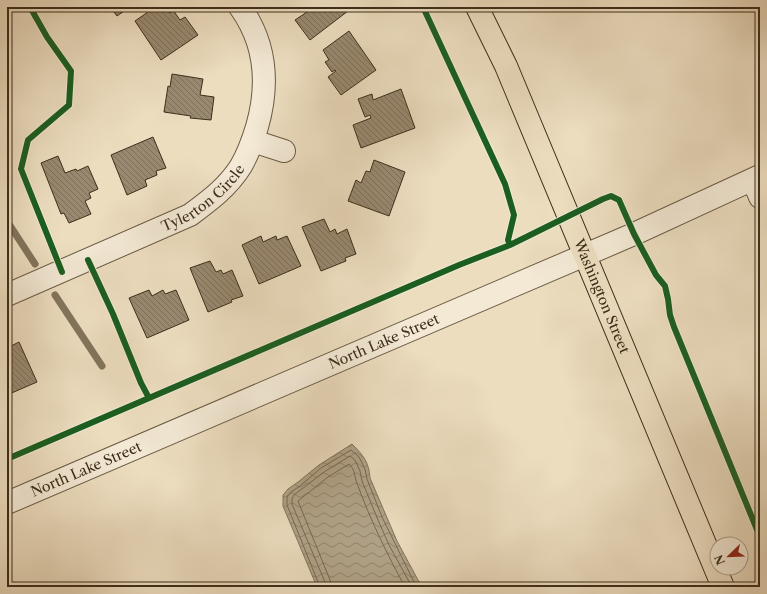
<svg xmlns="http://www.w3.org/2000/svg" width="767" height="594" font-family="'Libre Caslon Text',serif">
<style>
.water{fill:url(#water-waves);stroke:#82745c}
.lines{fill:none;stroke-linecap:round;stroke-linejoin:round}
.shore{stroke:#766851;stroke-width:1}
.stream{stroke:#82745c;stroke-width:7}
.building{fill:url(#building-back-hatch);stroke:#3d2e1b}
.minor-casing{stroke:#695a44;stroke-width:24}
.major-casing{stroke:#3d2e1b;stroke-width:24}
.minor{stroke:#f3e9d5;stroke-width:22}
.major{stroke:#ecddbf;stroke-width:22}
.cycleway-casing{stroke:#f3e9d5;stroke-width:8}
.cycleway{stroke:#1b5e20;stroke-width:6}
.labels{text-anchor:middle;stroke-width:4;stroke-linejoin:round;paint-order:stroke}
.street-label{font-size:14px;fill:#3d2e1b;stroke:#f3e9d5}
</style>
<defs>
<pattern id="water-waves" width="16" height="10" patternUnits="userSpaceOnUse"><rect width="16" height="10" fill="#b0a287"/><path d="M0 5q4-4 8 0t8 0" fill="none" stroke="#90846e"/></pattern>
<pattern id="building-back-hatch" width="6" height="6" patternUnits="userSpaceOnUse"><rect width="6" height="6" fill="#988970"/><path d="M-1 5l2 2M0 0l6 6M5-1l2 2" fill="none" stroke="#7d705b"/></pattern>
</defs>
<rect width="100%" height="100%" fill="#ecddbf"/>
<filter id="stains"><feTurbulence type="fractalNoise" baseFrequency=".005" numOctaves="4"/><feColorMatrix values="0 0 0 0 .2 0 0 0 0 .09 0 0 0 0 .02 0 0 0 .5 -.17"/></filter>
<radialGradient id="worn" r=".72"><stop offset=".6" stop-color="#630" stop-opacity="0"/><stop offset="1" stop-color="#630" stop-opacity=".3"/></radialGradient>
<path class="water" d="M352,444C363,455 369,462 370,478L397,541L418,580L424,587H317L283,506V495L288,489L298,482L319,465Z"/>
<g class="lines">
<path class="shore" d="M320,587L287,505V497L291,492L300,486L321,468L351,450L359,457L365,469L367,479L382,517L414,582L419,587
M326,587L325,582L292,504V499L294,495L324,472L350,456L355,460L360,471L362,481L378,520L389,545L412,587
M332,587L330,580L298,501L328,477L349,464C356,470 354,478 358,486C371,521 387,554 405,587"/>
<path class="stream" d="M7,221L35,264
M55,295L102,366"/>
</g>
<path class="building" d="M110,7H130L117,16Z
M155,7H166L170,13L173,10L180,20L185,17L198,35L161,60L135,21Z
M303,7H345L348,11L310,40L295,20L307,12Z
M349,31L376,70L341,95L328,77L336,71L335,70L332,72L325,62L329,60L323,50Z
M172,74L203,79L200,95L214,97L211,120L190,118L191,116L164,112L168,86L170,87Z
M401,89L415,128L361,148L353,125L371,118L370,115L365,117L358,99L372,94L373,100Z
M153,137L166,168L156,171L157,175L145,180L147,186L127,195L111,155Z
M58,156L65,173L76,169L77,171L88,166L98,189L89,193L91,198L85,201L91,214L69,223L64,213L61,214L41,163Z
M374,160L405,172L389,216L348,201L356,180L361,183L366,171L370,172Z
M324,219L330,232L335,229L337,234L347,229L356,254L345,258L346,261L321,271L302,227Z
M261,236L263,242L276,236L277,240L287,236L301,266L259,284L242,245Z
M210,261L216,272L221,270L223,274L232,270L243,296L231,300L232,302L208,312L190,268Z
M149,290L152,296L163,290L165,294L176,290L189,320L147,338L129,298Z
M19,342L37,382L7,395V348Z"/>
<g class="lines">
<defs>
<g id="minor">
<path d="M253,141L284,151"/>
<path d="M753,180L760,197"/>
<path id="s1" d="M7,295L190,215C209,201 228,187 241,166C248,154 253,140 257,127C269,85 266,43 240,7"/>
<path id="s2" d="M7,503L634,234L760,176"/>
</g>
<g id="major">
<path id="s3" d="M477,7L506,66L723,587"/>
</g>
</defs>
<use href="#minor" class="minor-casing"/>
<use href="#major" class="major-casing"/>
<use href="#minor" class="minor"/>
<use href="#major" class="major"/>
<defs>
<path id="cycleway" d="M30,7L47,37L71,71L69,105L28,140L21,169L62,272
M423,7L505,184L514,215L508,240L510,245
M88,260L113,314L141,383L149,398
M7,459L459,265L510,245L603,199L611,196L619,200L634,234L656,275L665,286L668,299L670,315L674,327L760,537"/>
</defs>
<use href="#cycleway" class="cycleway-casing"/>
<use href="#cycleway" class="cycleway"/>
</g>
<g class="labels">
<g class="street-label">
<text dy="5" stroke="none"><textPath href="#s1" startOffset="220">Tylerton Circle</textPath></text>
<text dy="5" stroke="none"><textPath href="#s3" startOffset="315">Washington Street</textPath></text>
<text dy="5" stroke="none"><textPath href="#s2" startOffset="410">North Lake Street</textPath></text>
<text dy="5" stroke="none"><textPath href="#s2" startOffset="86">North Lake Street</textPath></text>
</g>
</g>
<rect width="767" height="594" fill="none" stroke="#ecddbf" stroke-width="24"/>
<rect x="8" y="8" width="751" height="578" fill="none" stroke="#3d2e1b" stroke-width="2"/>
<rect x="12" y="12" width="743" height="570" fill="none" stroke="#3d2e1b"/>
<g transform="translate(729 556) rotate(247)"><circle r="19" fill="#f3e9d5" stroke="#aa9e8b"/>
<path d="M0-3L7 15L0 10L-7 15Z" fill="#8f2418"/>
<text y="-6" font-size="11" font-weight="bold" text-anchor="middle" fill="#3d2e1b">N</text>
</g>
<rect width="100%" height="100%" filter="url(#stains)"/>
<rect width="100%" height="100%" fill="url(#worn)"/>
</svg>
